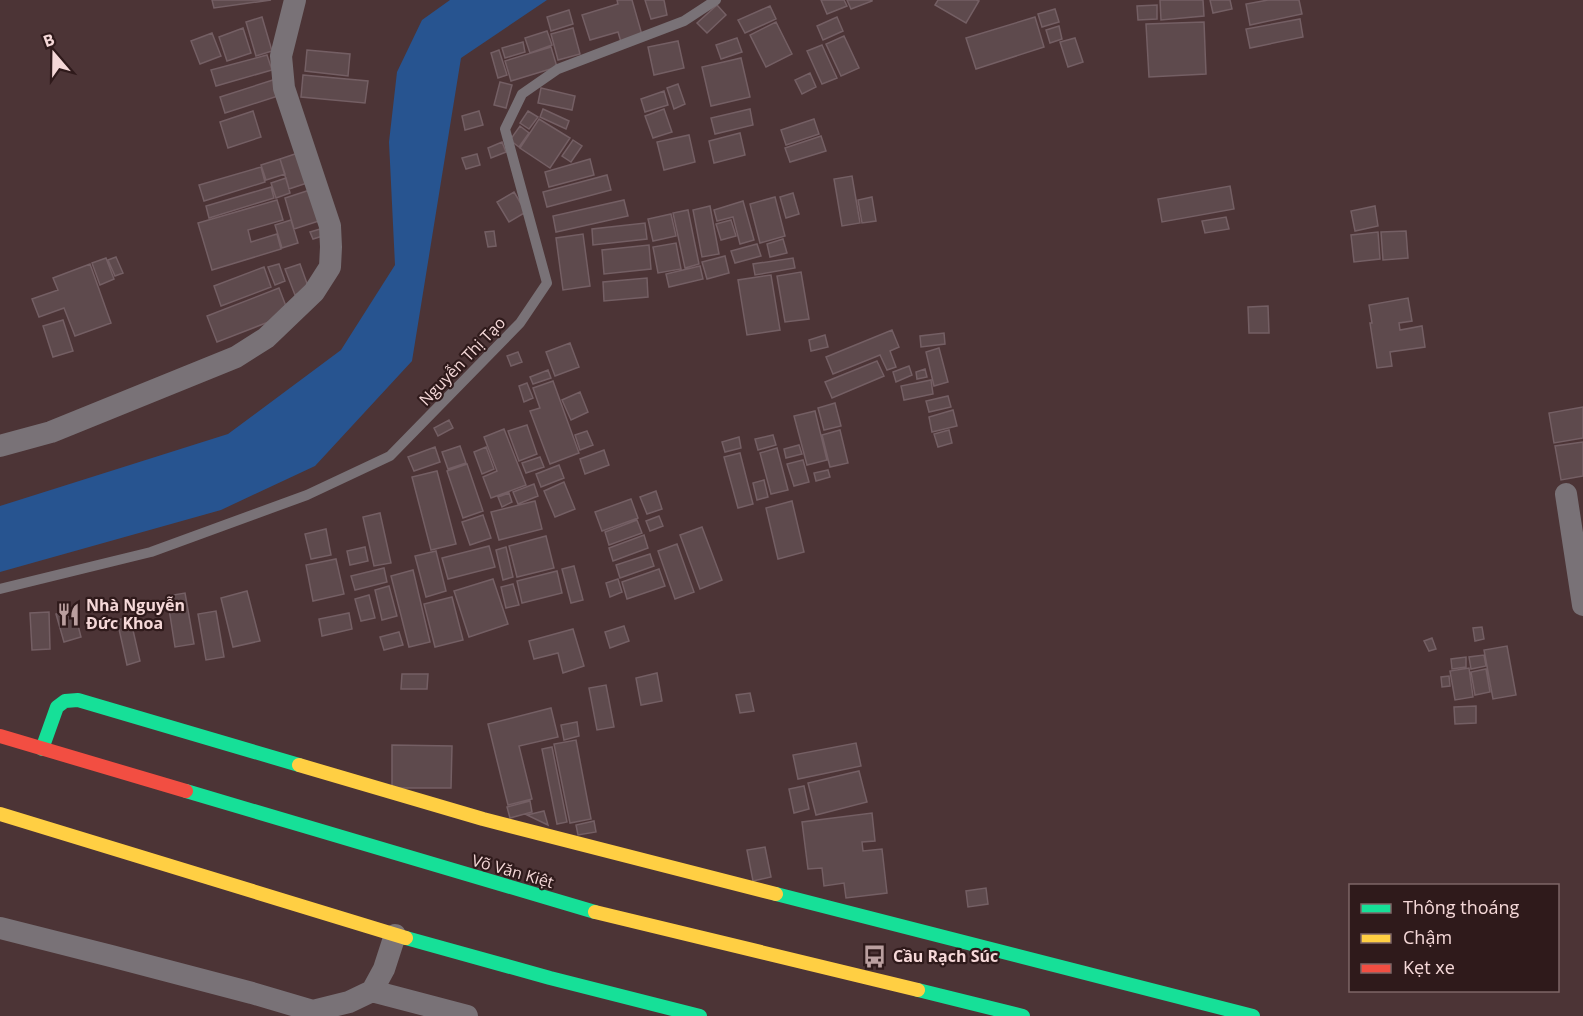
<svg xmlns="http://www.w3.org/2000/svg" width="1583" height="1016" font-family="'Open Sans',sans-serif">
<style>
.water{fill:#275490}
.building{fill:#5e4a4d;stroke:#745f64;stroke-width:1.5}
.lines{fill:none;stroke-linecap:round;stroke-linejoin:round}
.lane{stroke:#797277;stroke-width:10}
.street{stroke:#797277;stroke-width:22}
.fast{stroke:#16e098;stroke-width:14}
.slow{stroke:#ffcf43;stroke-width:14}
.jam{stroke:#f24e42;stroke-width:14}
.labels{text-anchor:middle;stroke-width:4.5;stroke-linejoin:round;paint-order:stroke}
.street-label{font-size:16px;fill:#f5d8d8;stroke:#2f1a1b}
.poi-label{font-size:16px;font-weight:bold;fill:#f5d8d8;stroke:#2f1a1b;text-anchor:start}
</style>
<rect width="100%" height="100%" fill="#4c3436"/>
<path class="water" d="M450,0H547L461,58L412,361L315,466L221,510L0,572V506L228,434L341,350L395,265L389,142L397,72L422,20Z"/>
<path class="building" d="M212,0H271L214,8Z
M617,0H632L642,35L621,42L618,32L590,40L582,15L618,4Z
M645,0H664L667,15L651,19Z
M821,0H844L847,6L827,14Z
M847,0H872V1L851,9Z
M938,0H976L979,1L966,23L935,5Z
M1160,0H1203L1204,16L1161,20Z
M1210,0H1230L1232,9L1213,13Z
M1268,0H1299L1302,14L1250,25L1246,4Z
M717,5L726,15L707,33L697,23Z
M1157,5V19L1138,20L1137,6Z
M770,6L776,19L745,33L738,20Z
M1055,9L1059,22L1042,27L1038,14Z
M569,10L573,24L551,31L547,17Z
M262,17L272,51L256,56L246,22Z
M837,17L843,31L823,40L817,26Z
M1035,17L1044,47L976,69L966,38Z
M1300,19L1303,37L1250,48L1246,29Z
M776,22L792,54L766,67L750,35Z
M1204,22L1206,74L1149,77L1146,24Z
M1059,26L1062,39L1050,43L1046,30Z
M243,28L251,53L227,61L219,37Z
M573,28L580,54L558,60L551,34Z
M547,31L552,45L530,53L525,38Z
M212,33L221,56L200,64L191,41Z
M844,36L859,68L841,76L826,44Z
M737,38L742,52L721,59L716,45Z
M1075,38L1083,62L1068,67L1060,42Z
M678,41L684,68L654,75L648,47Z
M523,42L525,52L505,58L502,48Z
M822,45L837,78L822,84L807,51Z
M551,47L557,67L511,81L505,61Z
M307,50L350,54L348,76L305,71Z
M499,50L507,75L498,78L491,53Z
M267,55L272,70L216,86L211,70Z
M741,58L750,97L711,106L702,67Z
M810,73L816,87L802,94L795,80Z
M303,75L368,81L365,103L301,97Z
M276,79L281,95L225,113L220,97Z
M500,82L512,85L506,108L494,105Z
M678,84L685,104L674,109L667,88Z
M541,88L575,96L572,110L538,103Z
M664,91L668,105L645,112L641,99Z
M543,109L569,121L566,129L540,117Z
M664,109L672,132L653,138L645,116Z
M750,109L753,125L715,134L711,118Z
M253,111L261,137L228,148L220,122Z
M479,111L483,125L465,130L462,116Z
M528,111L538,117L529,129L520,123Z
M539,119L570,138L550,168L520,148Z
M814,119L819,134L786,145L781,130Z
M520,126L529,133L519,147L510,140Z
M740,133L745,155L714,163L709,141Z
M689,135L695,162L664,170L657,142Z
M821,136L826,151L790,162L785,148Z
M573,140L582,146L571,162L562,156Z
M502,142L506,152L491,158L488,148Z
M304,151L313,181L289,189L280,159Z
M477,154L480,165L466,169L462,158Z
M280,159L285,174L266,180L261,165Z
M590,159L594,175L549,187L545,172Z
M261,167L265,182L204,201L199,185Z
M607,175L611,190L547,207L543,192Z
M852,176L860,223L842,226L834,179Z
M286,178L290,193L276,198L271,183Z
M1230,186L1234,209L1162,222L1158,199Z
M271,187L274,198L209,218L206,206Z
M316,188L325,219L294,229L285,198Z
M514,192L526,212L509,222L497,202Z
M793,193L799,214L786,218L780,197Z
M775,197L785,236L760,243L750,204Z
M872,197L876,221L862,223L858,200Z
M277,200L283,220L248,230L251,242L277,234L281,249L212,270L198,223Z
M624,200L628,216L556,232L553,216Z
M743,201L754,240L740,244L733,217L717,221L714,210Z
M710,206L719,254L702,257L693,210Z
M1375,206L1378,226L1355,231L1351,211Z
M688,210L699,264L685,268L673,213Z
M671,214L676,236L653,241L648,219Z
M1226,217L1229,229L1205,233L1202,221Z
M291,220L298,243L282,248L275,225Z
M731,220L736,236L721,240L716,224Z
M645,223L647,239L593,245L592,229Z
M327,227L329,234L313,239L310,232Z
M494,231L496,246L488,247L485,232Z
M1406,231L1408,258L1383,260L1381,232Z
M1378,232L1380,259L1354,262L1351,235Z
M583,234L590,286L563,290L556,238Z
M783,239L787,253L770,257L767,244Z
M676,243L681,269L658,273L653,247Z
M757,244L761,256L735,263L731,251Z
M649,245L651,269L604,274L602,250Z
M725,256L729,273L707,279L702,262Z
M116,257L123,273L115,276L108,260Z
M106,258L114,279L100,285L92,263Z
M793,258L795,268L755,275L753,264Z
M90,264L111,323L75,336L64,308L39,317L32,299L58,290L53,278Z
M279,264L285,281L275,285L268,267Z
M300,264L309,289L295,295L285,269Z
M700,266L703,279L669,287L666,274Z
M264,267L271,287L221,306L214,286Z
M801,272L809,319L785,322L777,276Z
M771,275L780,330L747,335L738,280Z
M647,278L648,297L604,301L603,282Z
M279,288L289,314L217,342L207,316Z
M1408,298L1412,321L1399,323L1400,330L1422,326L1425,347L1390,352L1392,366L1377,368L1370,323H1372L1369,305Z
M1268,306L1269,333H1249L1248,307Z
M63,320L73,351L53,357L43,326Z
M892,330L899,347L890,351L896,367L887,370L880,355L833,374L826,357Z
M944,333L945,344L921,347L920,336Z
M825,335L828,347L811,351L809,340Z
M570,343L579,367L555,376L546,352Z
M939,348L948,382L934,386L926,352Z
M518,352L522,362L511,366L507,356Z
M877,361L884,376L832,398L825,382Z
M909,366L912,375L896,382L893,372Z
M925,369L927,377L917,379L916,372Z
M548,370L551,378L533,384L530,377Z
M931,380L933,394L904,400L901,386Z
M553,381L579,453L550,464L530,411L540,408L533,388Z
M527,383L533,398L524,402L519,386Z
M580,392L588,412L571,420L562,400Z
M948,396L951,407L929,412L926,401Z
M835,403L841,426L824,430L818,408Z
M1583,407V438L1554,443L1549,413Z
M953,410L957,426L932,432L929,417Z
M815,411L827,460L807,465L794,416Z
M449,420L453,428L438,436L434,428Z
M527,425L537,454L519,461L508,431Z
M504,429L526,485L491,498L483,477L497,471L484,437Z
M840,430L848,463L830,467L822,435Z
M949,430L952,443L938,447L934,434Z
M587,431L593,445L580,450L575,435Z
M773,435L776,445L758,450L755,439Z
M739,437L741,448L725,452L722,442Z
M1583,442V476L1561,480L1555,446Z
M799,445L802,454L786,458L784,449Z
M460,446L466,463L448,469L442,452Z
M435,447L440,462L414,471L408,457Z
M486,447L494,469L482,474L474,452Z
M777,448L788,490L771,494L760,453Z
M604,450L609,465L585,474L580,459Z
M740,453L753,504L738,508L724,457Z
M540,457L544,467L526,473L522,463Z
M803,460L809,482L794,486L787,464Z
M467,464L483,511L463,518L447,471Z
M559,465L564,478L541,487L536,474Z
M828,470L830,477L816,481L814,473Z
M437,471L456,544L431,550L412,477Z
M764,480L768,497L757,500L753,483Z
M564,482L575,509L555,517L544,491Z
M534,484L538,496L518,504L513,492Z
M656,491L662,509L647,514L640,497Z
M509,493L512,502L502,507L498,497Z
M631,499L638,518L602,531L595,512Z
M535,501L542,529L499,540L491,512Z
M792,501L804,552L778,559L766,508Z
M380,513L391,563L374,566L363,517Z
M483,515L491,538L470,545L462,522Z
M659,516L663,526L650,531L646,521Z
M637,520L642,533L609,545L605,532Z
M702,527L722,580L700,589L680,535Z
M326,529L331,555L311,559L305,534Z
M644,535L648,548L613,561L609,548Z
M546,536L554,568L517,577L509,546Z
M677,544L694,592L675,599L658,551Z
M489,546L495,567L448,579L442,558Z
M365,547L368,561L350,565L347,551Z
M506,547L513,577L503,580L496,550Z
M436,551L446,591L426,597L415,556Z
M650,554L654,566L620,578L616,565Z
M336,559L344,594L313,601L306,565Z
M574,566L583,600L571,603L562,569Z
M384,568L387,582L355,590L351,576Z
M659,569L665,586L627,599L622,582Z
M413,570L430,642L409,647L391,576Z
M557,571L562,593L522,603L517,581Z
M493,579L508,624L469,637L454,591Z
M618,579L622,592L610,597L606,583Z
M513,584L519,605L506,608L501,587Z
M389,586L397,616L382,620L375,590Z
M247,591L260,641L233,647L221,598Z
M185,593L194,644L175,647L167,596Z
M369,595L375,618L361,621L355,599Z
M452,597L463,640L435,647L424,604Z
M74,610L81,637L64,642L56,614Z
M216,611L224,657L206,660L198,614Z
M49,612L50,649L32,650L30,613Z
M349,613L352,629L322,636L319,619Z
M130,617L140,661L127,665L117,620Z
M624,626L629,641L610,648L605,632Z
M1482,627L1484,639L1475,641L1473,628Z
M573,629L584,666L563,673L558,653L534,659L529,641Z
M399,632L403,645L384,650L380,637Z
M1432,638L1436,649L1429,651L1424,641Z
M1507,646L1516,695L1493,699L1484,650Z
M1484,655L1486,666L1471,669L1469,657Z
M1466,657V667L1452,669L1451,659Z
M1469,668L1473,697L1455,700L1450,671Z
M1486,669L1490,692L1475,695L1471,672Z
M657,673L662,701L641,705L636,678Z
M402,674H428L427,689H401Z
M1449,676L1450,686L1442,687L1441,677Z
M606,685L614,727L597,730L589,688Z
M750,693L754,711L740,713L736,695Z
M1476,706V723L1455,724L1454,707Z
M551,708L558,737L519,746L532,799L508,805L488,724Z
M577,722L579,736L564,740L561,725Z
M576,740L591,819L570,823L554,744Z
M856,743L861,766L798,779L793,755Z
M392,745L452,746L451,788H392Z
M552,747L567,822L557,824L542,749Z
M859,771L867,802L816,815L808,783Z
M804,786L809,809L794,813L789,789Z
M530,801L532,812L510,818L507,807Z
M544,811L548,825L527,815Z
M872,813L875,841L862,842L863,851L882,849L887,893L846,898L844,883L824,886L822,868L808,869L802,822Z
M594,821L596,832L578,835L576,825Z
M765,847L771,877L753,881L747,850Z
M986,888L988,904L968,907L966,891Z"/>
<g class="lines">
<path class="lane" d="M0,589L151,552L307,495L390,456L520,323L547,283L505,129L522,94L558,69L684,21L716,0"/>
<path class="street" d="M0,446L51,432L236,357L266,338L314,292L330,267L331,247L330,226L284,88L281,56L295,0
M1566,494L1583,605
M0,928L111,956L252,993L313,1011L349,1002L372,991L384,969L395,935
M372,991L467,1016"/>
<path class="fast" d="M42,749L57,707L65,701L78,700L299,765
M186,791L595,912
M776,894L1253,1016
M406,938L550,978L700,1016
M918,990L1023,1016"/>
<path class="slow" d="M299,765L483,819L776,894
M0,814L406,938
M595,912L918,990"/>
<path class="jam" d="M0,736L186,791"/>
</g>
<defs>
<symbol id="restaurant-bare" viewBox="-9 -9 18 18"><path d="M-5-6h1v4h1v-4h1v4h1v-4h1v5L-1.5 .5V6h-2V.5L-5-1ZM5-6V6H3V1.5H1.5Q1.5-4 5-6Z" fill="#ba9f9f" stroke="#2f1a1b" stroke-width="2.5" paint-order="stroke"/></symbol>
<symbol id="bus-bare" viewBox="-9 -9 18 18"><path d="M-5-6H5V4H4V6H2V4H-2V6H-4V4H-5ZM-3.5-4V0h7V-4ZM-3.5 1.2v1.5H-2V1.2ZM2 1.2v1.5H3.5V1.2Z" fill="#ba9f9f" stroke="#2f1a1b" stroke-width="2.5" paint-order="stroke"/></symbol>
</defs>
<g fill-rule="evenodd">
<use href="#restaurant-bare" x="52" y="598" width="33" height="33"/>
<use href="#bus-bare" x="858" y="940" width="33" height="33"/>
</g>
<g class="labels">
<g class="street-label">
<text transform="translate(462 361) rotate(-46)" y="6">Nguyễn Thị Tạo</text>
<text transform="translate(513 871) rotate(16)" y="6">Võ Văn Kiệt</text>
</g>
<g class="poi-label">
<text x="86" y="611">Nhà Nguyễn<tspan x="86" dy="18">Đức Khoa</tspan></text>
<text x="893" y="962">Cầu Rạch Súc</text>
</g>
</g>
<rect x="1349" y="884" width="210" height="108" fill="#2f1a1b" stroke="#7e6667" stroke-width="1.5"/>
<rect x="1361" y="904" width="30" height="9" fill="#16e098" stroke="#7e6667" stroke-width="1.5"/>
<text x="1403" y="914" font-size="18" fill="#f5d8d8">Thông thoáng</text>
<rect x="1361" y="934" width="30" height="9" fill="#ffcf43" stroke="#7e6667" stroke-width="1.5"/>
<text x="1403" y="944" font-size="18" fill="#f5d8d8">Chậm</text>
<rect x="1361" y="964" width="30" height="9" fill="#f24e42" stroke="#7e6667" stroke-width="1.5"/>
<text x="1403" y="974" font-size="18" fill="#f5d8d8">Kẹt xe</text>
<g transform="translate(54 54) rotate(340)" stroke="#2f1a1b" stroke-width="4.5" paint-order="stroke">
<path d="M0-4.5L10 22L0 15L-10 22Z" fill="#f5d8d8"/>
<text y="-9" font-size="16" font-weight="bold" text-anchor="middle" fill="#f5d8d8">B</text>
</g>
</svg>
